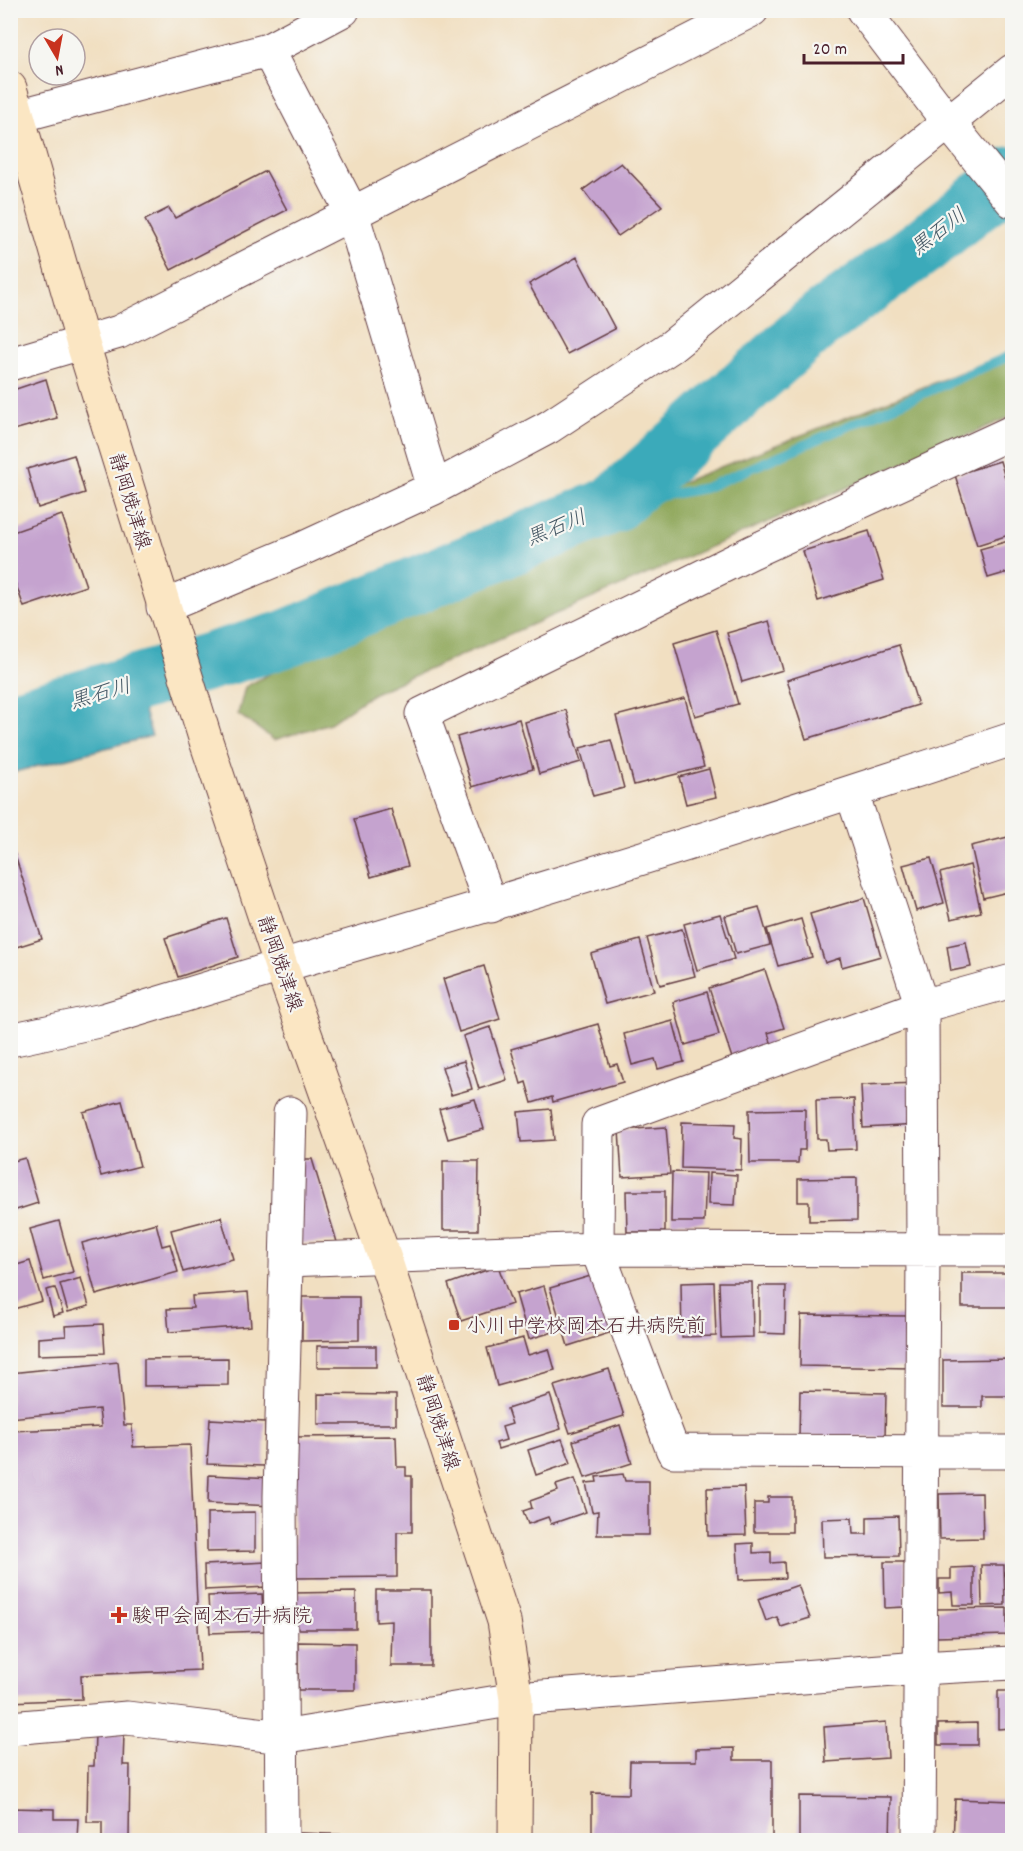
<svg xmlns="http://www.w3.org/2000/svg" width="1023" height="1851" font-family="Dekko,'Klee One',sans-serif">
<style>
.forest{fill:#8da658;stroke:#6c6242;stroke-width:1.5}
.water{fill:#3baaba;stroke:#426472;stroke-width:1.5}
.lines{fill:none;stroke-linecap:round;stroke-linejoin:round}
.stream{stroke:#3baaba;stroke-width:10}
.river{stroke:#3baaba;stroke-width:58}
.building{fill:#c5a3cf}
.minor-casing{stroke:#633c42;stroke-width:35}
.tertiary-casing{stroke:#633c42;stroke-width:35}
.secondary-casing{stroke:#633c42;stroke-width:35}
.minor{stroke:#fff;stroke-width:33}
.tertiary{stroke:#fff;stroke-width:33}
.secondary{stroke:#fbe6c3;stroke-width:33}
.poi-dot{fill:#c8321e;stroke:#f6f6f2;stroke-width:2}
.labels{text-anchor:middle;stroke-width:4.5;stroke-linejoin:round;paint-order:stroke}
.street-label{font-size:20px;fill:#4a1f2b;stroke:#f6f6f2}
.poi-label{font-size:20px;fill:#4a1f2b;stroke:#f6f6f2;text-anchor:start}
.water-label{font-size:21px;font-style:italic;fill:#445764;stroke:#f6f6f2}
</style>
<rect width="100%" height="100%" fill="#f6f6f2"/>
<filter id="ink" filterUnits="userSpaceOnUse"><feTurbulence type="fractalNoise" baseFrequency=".0167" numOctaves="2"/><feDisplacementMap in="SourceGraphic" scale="12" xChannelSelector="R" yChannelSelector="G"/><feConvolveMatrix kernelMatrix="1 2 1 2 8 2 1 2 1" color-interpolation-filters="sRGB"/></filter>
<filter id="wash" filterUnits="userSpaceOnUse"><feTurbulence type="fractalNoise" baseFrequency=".008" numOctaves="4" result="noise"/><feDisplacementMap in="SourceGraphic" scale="24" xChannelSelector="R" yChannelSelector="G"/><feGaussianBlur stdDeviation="1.35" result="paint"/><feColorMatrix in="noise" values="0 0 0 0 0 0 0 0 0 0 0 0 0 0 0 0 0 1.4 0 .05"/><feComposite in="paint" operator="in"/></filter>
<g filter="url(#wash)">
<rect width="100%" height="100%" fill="#f1dfc1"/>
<path class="forest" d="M1012,352V416L374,693L330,723L274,740L238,714L245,687L462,569Z"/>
<path class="water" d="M133,677L152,736L11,773V705Z"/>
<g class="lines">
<path class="stream" d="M612,505L705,488L1012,355"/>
<path class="river" d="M10,720L282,640L612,505L814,325L922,247L1012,175"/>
</g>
<g id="blocks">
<path class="building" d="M621,163L662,206L618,236L583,190Z
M266,171L287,210L171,270L145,220L169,208L175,218Z
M577,257L615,329L567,354L529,284Z
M46,379L57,418L10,431V391Z
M74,455L85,493L38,508L27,469Z
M1000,461L1012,501V534L977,545L955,475Z
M62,515L86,586L24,607L10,568V533Z
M869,531L884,580L818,601L803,551Z
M1012,540V571L988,578L980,549Z
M769,621L783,670L742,682L727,633Z
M716,630L738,704L695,716L674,643Z
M899,645L918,705L806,739L787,680Z
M685,698L704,767L634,785L616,716Z
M566,710L581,762L539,774L525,722Z
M519,719L533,769L472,787L457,737Z
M611,740L624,788L593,796L580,748Z
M709,769L716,797L686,804L679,777Z
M391,809L408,866L371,877L354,819Z
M1012,836V891L983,898L971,846Z
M10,840L42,939L10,949Z
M931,858L944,903L916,911L903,865Z
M970,865L981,912L951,919L940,873Z
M864,898L881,956L842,967L840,958L825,963L810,914Z
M759,907L770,945L736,954L725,916Z
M720,914L734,959L697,970L684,924Z
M226,918L238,957L178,977L165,938Z
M801,919L812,957L778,966L767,929Z
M682,929L695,976L660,985L647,938Z
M640,940L654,991L605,1004L591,954Z
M966,942L971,967L951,971L947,946Z
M484,966L500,1019L459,1032L443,979Z
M765,970L784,1028L768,1033L772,1045L732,1058L709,988Z
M707,992L719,1035L685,1045L673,1002Z
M673,1021L684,1062L658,1069L655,1059L632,1065L624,1034Z
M598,1024L610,1066L617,1064L623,1082L553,1102L552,1097L532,1103L526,1082L521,1084L511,1049Z
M490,1027L507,1080L479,1089L463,1036Z
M464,1061L472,1089L451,1095L442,1067Z
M917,1083L919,1125L863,1128L861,1085Z
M475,1099L484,1129L448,1139L439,1109Z
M854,1099L856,1149L827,1150L826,1139H817L816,1100Z
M122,1101L140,1166L101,1176L83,1112Z
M551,1109L554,1140L521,1142L518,1112Z
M805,1109V1150H799L798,1163H750L749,1110Z
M682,1122L735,1124L734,1138L742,1139L741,1170L681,1168Z
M666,1127L670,1174L622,1177L619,1130Z
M25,1158L38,1203L10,1212V1162Z
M297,1159H312L337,1242L300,1243Z
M443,1161H479L478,1230H443Z
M672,1172L706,1173L704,1222H671Z
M709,1173L737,1175L735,1205L708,1204Z
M857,1178V1220L809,1221V1202H798V1179Z
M626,1191H665V1232H627Z
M221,1217L233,1259L183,1272L171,1230Z
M59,1221L73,1272L44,1280L30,1229Z
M156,1223L162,1246L170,1244L178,1272L96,1295L82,1243Z
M30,1261L42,1301L10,1310V1267Z
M498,1266L512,1304L461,1321L448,1284Z
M962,1273H1012V1307H962Z
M594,1275L612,1332L568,1346L550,1288Z
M81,1278L89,1306L68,1312L60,1284Z
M714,1282L716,1336L682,1337L681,1283Z
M719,1282H752L753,1337L721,1338Z
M544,1286L557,1331L529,1339L516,1294Z
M759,1286H786L785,1334L759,1333Z
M55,1288L63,1313L53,1316L46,1290Z
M248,1292L251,1326L169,1332L167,1309L193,1308L192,1296Z
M302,1297H359V1340L302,1341Z
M801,1315L911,1316L910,1368L800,1366Z
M103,1324L105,1353L38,1355V1338L66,1336L65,1326Z
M523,1338L528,1355L549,1349L555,1370L497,1386L487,1348Z
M317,1346H376V1367H317Z
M228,1358V1385L144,1386V1359Z
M1012,1359V1396H982V1407H943V1360Z
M118,1362L124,1425H132L133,1447L190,1445L200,1670L81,1675L82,1699L10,1702V1431L101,1427L99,1409L10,1418V1373Z
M609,1369L624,1416L570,1433L554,1386Z
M800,1391L886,1393L885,1438L799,1436Z
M318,1394L396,1395V1424H318Z
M550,1395L561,1429L498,1449L496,1443L506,1440L502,1427L512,1424L507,1409Z
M210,1419L265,1422L264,1466L207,1464Z
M620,1425L632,1463L585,1478L573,1441Z
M396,1436L397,1467H406V1476H412V1532H397V1577L294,1578L293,1437Z
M562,1439L571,1463L536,1475L528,1450Z
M623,1474L625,1481H649V1535H597L598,1511L592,1512L586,1483L597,1482L596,1477Z
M209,1475L273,1478L272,1506L208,1503Z
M575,1479L586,1512L551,1524L548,1517L528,1524L523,1511L532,1508L530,1501L558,1491L556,1485Z
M744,1487L746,1535L708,1536L707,1488Z
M982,1493L983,1538L940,1539L939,1494Z
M768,1497H792V1532H754V1503H768Z
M255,1512V1551L207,1552V1513Z
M898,1516L899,1556L823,1557L822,1519L852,1518L853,1534H867V1517Z
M753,1543V1553L771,1552V1563L784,1562L785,1578L739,1580L737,1544Z
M267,1562L268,1587L205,1590L204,1565Z
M884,1562H905V1607L885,1608Z
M981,1565H1004L1005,1605L982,1606Z
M974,1567V1605H953L952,1592L939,1593V1579H951V1568Z
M798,1585L810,1618L781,1627L777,1617L766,1621L758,1599Z
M376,1590H431V1666H391L392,1621L376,1622Z
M356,1592V1629H292V1593Z
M262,1594L264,1631L210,1633L208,1596Z
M1007,1608V1635L937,1637V1609Z
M298,1642L355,1643V1690H298Z
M998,1691H1012V1728L998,1729Z
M886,1722L888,1758L826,1762L824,1727Z
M977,1723V1745H938V1724Z
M95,1733H124L123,1765H130L129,1840H102V1822H87L88,1766H94Z
M734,1748V1760H772V1840H592V1793L629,1794L630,1761H696V1749Z
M799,1796L891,1797L890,1840H799Z
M955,1799L1012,1801V1840H953Z
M10,1808L54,1809V1819H78L77,1840H10Z
M300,1833L409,1837V1840H300Z"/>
</g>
</g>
<g filter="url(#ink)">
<use href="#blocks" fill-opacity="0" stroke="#633c42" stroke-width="1.5"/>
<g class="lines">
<defs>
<path id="minor" d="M863,10L948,122L1012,201
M268,50L352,213L434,488
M18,116L268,50L343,10
M10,364L119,332L752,10
M163,607L304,548L434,488L549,427L672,346L1012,71
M852,793L922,1006L923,1251L919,1840
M491,906L422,714L752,552L1012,432
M1012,981L922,1006L598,1124L597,1249L673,1451L1012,1452
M10,1040L103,1020L281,966
M286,1260L597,1249L1012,1250
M10,1728L127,1718L282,1737
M282,1840L280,1497L290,1113"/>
<path id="tertiary" d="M281,966C527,895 770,820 1012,739
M282,1737L516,1699L920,1668L1012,1663"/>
<path id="secondary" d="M10,88L83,344L206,741L281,966L384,1256L504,1621L516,1699L515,1840"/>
</defs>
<use href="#minor" class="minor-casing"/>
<use href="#tertiary" class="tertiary-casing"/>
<use href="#secondary" class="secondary-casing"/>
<use href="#minor" class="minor"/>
<use href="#tertiary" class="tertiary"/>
<use href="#secondary" class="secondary"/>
</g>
</g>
<g class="poi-dot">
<rect x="448" y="1319" width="12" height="12" rx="3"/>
<path d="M116 1606h6v6h6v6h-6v6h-6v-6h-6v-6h6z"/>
</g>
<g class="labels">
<g class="street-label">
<text transform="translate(131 501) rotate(73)" y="7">静岡焼津線</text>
<text transform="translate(281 963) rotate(71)" y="7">静岡焼津線</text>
<text transform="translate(439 1422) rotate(72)" y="7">静岡焼津線</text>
</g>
<g class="poi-label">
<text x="466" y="1332">小川中学校岡本石井病院前</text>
<text x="132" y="1622">駿甲会岡本石井病院</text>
</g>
<g class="water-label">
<text transform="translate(938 231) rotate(-37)" y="7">黒石川</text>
<text transform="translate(556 527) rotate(-22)" y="7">黒石川</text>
<text transform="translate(100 693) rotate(-16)" y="7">黒石川</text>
</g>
</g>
<rect width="1023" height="1851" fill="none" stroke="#f6f6f2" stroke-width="36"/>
<g transform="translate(57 57) rotate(170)"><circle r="28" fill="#f6f6f2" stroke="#b1a0a2" stroke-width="1.5"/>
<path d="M0-4.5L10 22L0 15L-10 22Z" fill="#c8321e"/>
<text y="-9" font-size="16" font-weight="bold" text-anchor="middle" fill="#4a1f2b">N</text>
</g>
<path d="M804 54v9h99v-9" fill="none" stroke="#4a1f2b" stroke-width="3"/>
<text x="813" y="54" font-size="18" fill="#4a1f2b" stroke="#f6f6f2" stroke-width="4.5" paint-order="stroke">20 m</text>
</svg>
